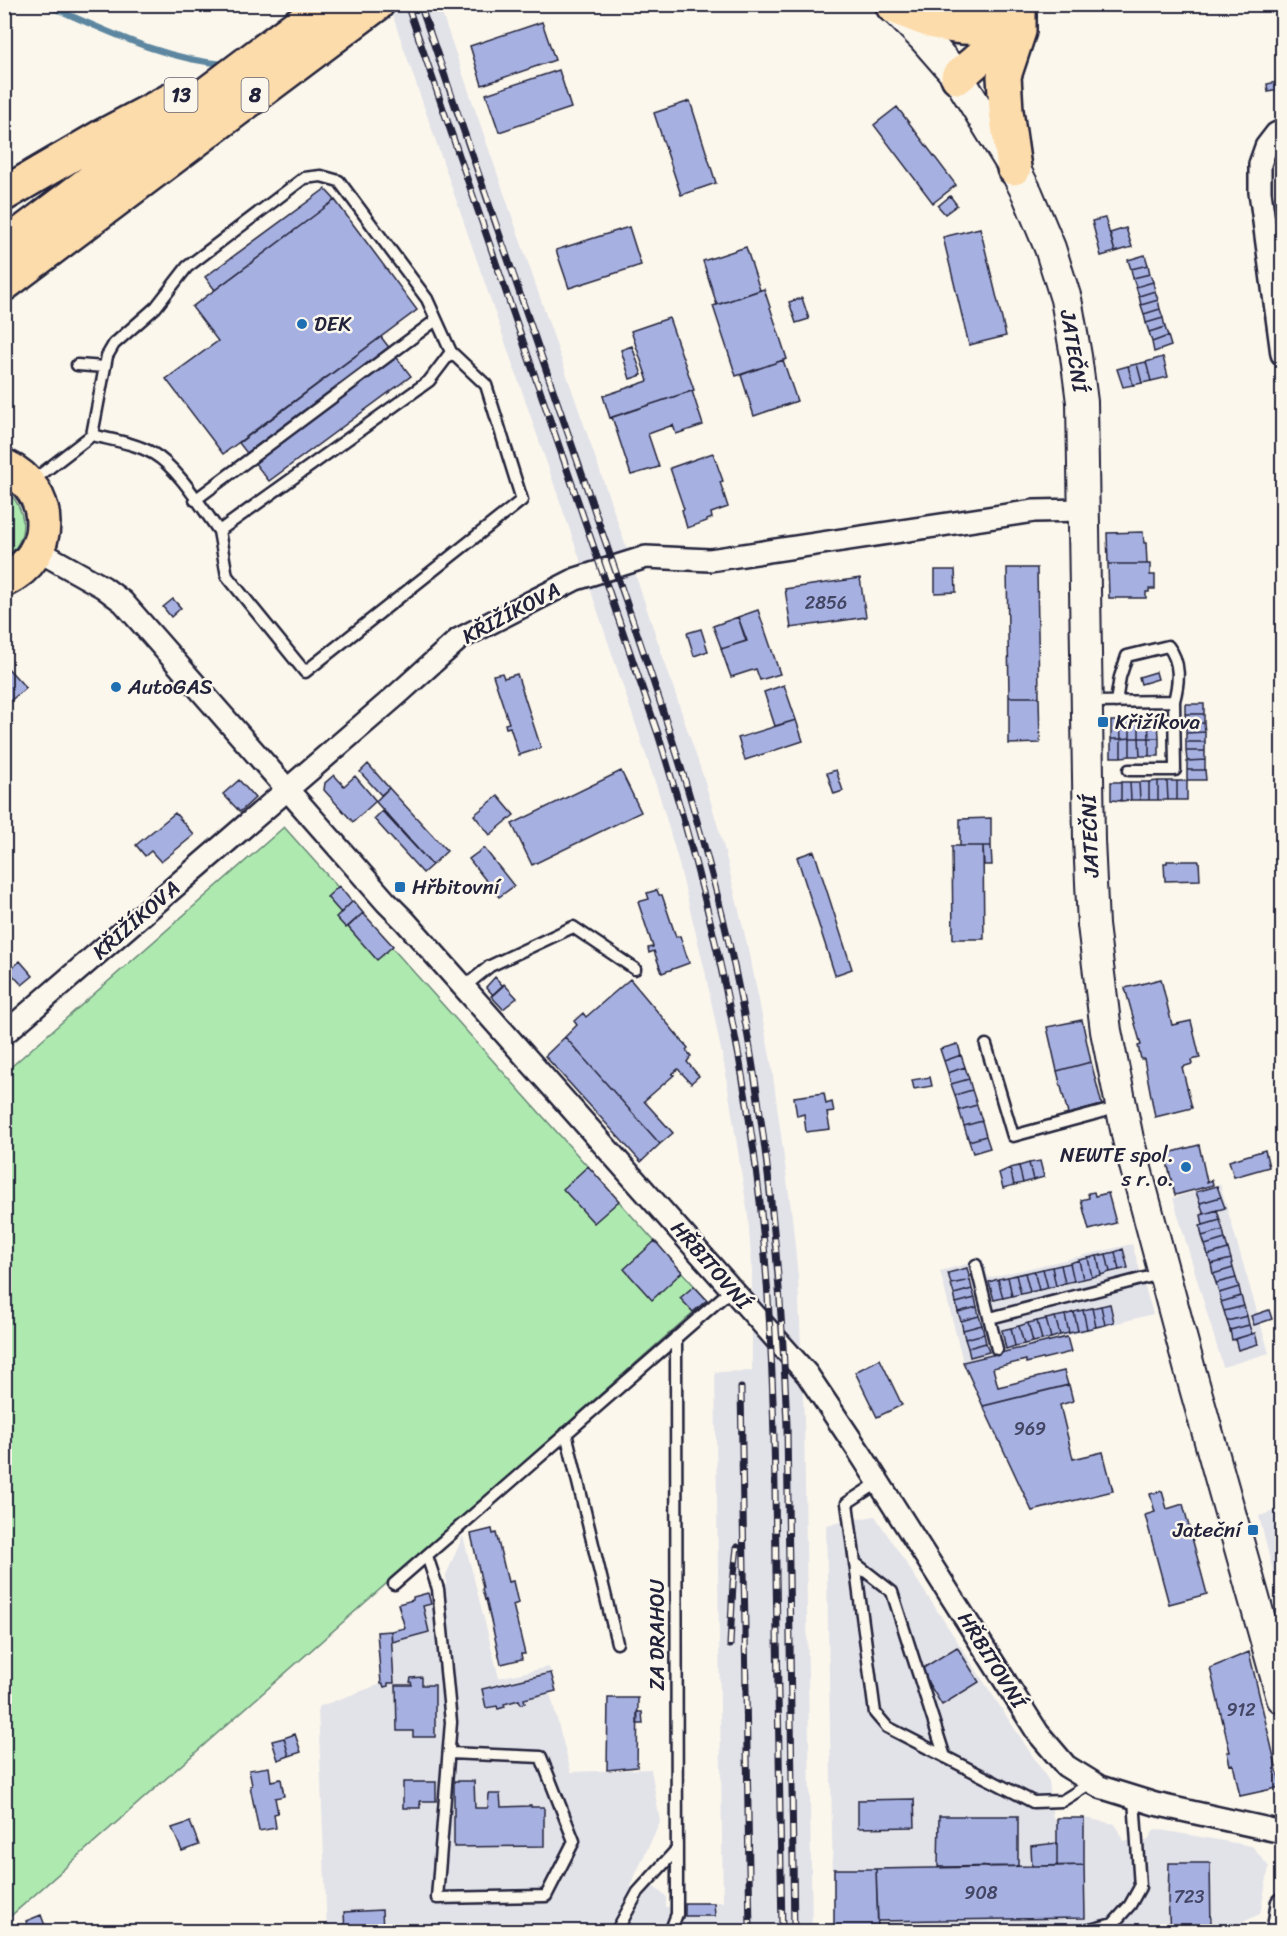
<svg xmlns="http://www.w3.org/2000/svg" width="1287" height="1936" font-family="Sriracha,sans-serif">
<style>
.built{fill:#e2e2e9}
.green{fill:#aeeab0;stroke:#688676;stroke-width:1.5}
.lines{fill:none;stroke-linecap:round;stroke-linejoin:round}
.stream{stroke:#5d87a1;stroke-width:6}
.building{fill:#a7b1e1;stroke:#22223b;stroke-width:1.5}
.lane-casing{stroke:#22223b;stroke-width:15}
.street-casing{stroke:#22223b;stroke-width:26}
.secondary-casing{stroke:#22223b;stroke-width:34}
.primary-casing{stroke:#22223b;stroke-width:38}
.highway-casing{stroke:#22223b;stroke-width:38}
.lane{stroke:#fbf7ec;stroke-width:10}
.street{stroke:#fbf7ec;stroke-width:21}
.secondary{stroke:#fbf7ec;stroke-width:30}
.primary{stroke:#fddcac;stroke-width:33}
.highway{stroke:#fddcac;stroke-width:33}
.rail-casing{stroke:#22223b;stroke-width:7}
.rail{stroke:#fbf7ec;stroke-width:4.5;stroke-dasharray:14;stroke-linecap:butt}
.poi-dot{fill:#1f6fb2;stroke:#fbf7ec;stroke-width:2}
.labels{text-anchor:middle;stroke-width:5;stroke-linejoin:round;paint-order:stroke}
.number-label{font-size:18px;fill:#434664}
.shield{fill:#fbf7ec;stroke:#636270;stroke-width:1.5}
.shield-label{font-size:20px;font-weight:bold;fill:#22223b}
.poi-label{font-size:21px;fill:#22223b;stroke:#fbf7ec;text-anchor:start}
.street-label{font-size:21px;fill:#22223b;stroke:#fbf7ec}
</style>
<rect width="100%" height="100%" fill="#fbf7ec"/>
<filter id="ink" filterUnits="userSpaceOnUse"><feTurbulence type="fractalNoise" baseFrequency=".0167" numOctaves="2"/><feDisplacementMap in="SourceGraphic" scale="12" xChannelSelector="R" yChannelSelector="G"/><feConvolveMatrix kernelMatrix="1 2 1 2 8 2 1 2 1" color-interpolation-filters="sRGB"/></filter>
<g filter="url(#ink)">
<path class="built" d="M389,5H439L621,532L705,782L724,848L751,961L771,1061L792,1217L798,1277L804,1419L812,1931H327L318,1707L381,1684L377,1632L404,1628L398,1604L413,1600V1597L428,1593L446,1585V1575L463,1536L499,1678L549,1667L556,1691L550,1693L571,1772L651,1769L660,1822L630,1886L645,1897L651,1885L666,1896V1907H685V1903L723,1902L715,1372L752,1371V1271L748,1215L725,1069L705,971L678,860L660,797L595,603Z
M1220,1184L1269,1353L1223,1367L1173,1198Z
M1132,1244L1153,1314L963,1362L940,1271L983,1260L988,1278Z
M1282,1509V1607L1259,1516Z
M875,1516L1049,1781L1053,1819L1084,1818L1115,1824L1123,1841H1147L1155,1829L1252,1846L1269,1867L1260,1914L1226,1930V1932L834,1931L826,1525Z"/>
<path class="green" d="M4,489C28,506 30,541 5,558Z
M284,827L707,1300L5,1921L4,1073Z"/>
<g class="lines">
<path class="stream" d="M44,4C102,28 162,60 225,64"/>
</g>
<path class="building" d="M542,22L555,60L482,85L470,46Z
M559,70L571,108L499,132L486,94Z
M1282,81V89L1268,92L1267,84Z
M690,101L716,183L681,195L654,113Z
M897,107L956,185L933,203L874,125Z
M325,189L335,200L215,290L205,277Z
M950,196L957,205L945,214L938,206Z
M335,200L417,310L223,454L166,379L218,341L192,307Z
M1105,218L1115,252L1101,256L1092,221Z
M629,227L641,265L569,288L556,250Z
M980,228L1006,336L969,345L943,237Z
M1126,228L1132,247L1115,252L1110,233Z
M746,247L760,290L717,305L703,261Z
M1145,255L1148,265L1131,269L1128,260Z
M1148,265L1150,274L1133,278L1131,269Z
M1150,274L1153,282L1136,287L1133,278Z
M1153,282L1155,291L1139,296L1136,287Z
M764,289L787,359L736,376L713,306Z
M1155,291L1158,300L1141,305L1139,296Z
M802,298L809,319L796,323L789,302Z
M1158,300L1160,309L1144,314L1141,305Z
M1160,309L1163,318L1146,323L1144,314Z
M669,318L694,390L610,418L603,396L648,381L631,331Z
M1163,318L1165,327L1149,332L1146,323Z
M1165,327L1168,336L1152,342L1149,332Z
M1168,336L1171,346L1154,352L1152,342Z
M381,337L411,376L269,481L239,443Z
M632,346L642,375L630,379L621,350Z
M1163,357L1168,377L1151,381L1146,362Z
M783,360L797,401L754,416L741,375Z
M1146,362L1151,381L1142,383L1137,364Z
M1137,364L1142,383L1133,385L1128,366Z
M1128,366L1133,385L1123,387L1117,369Z
M692,391L703,425L676,434L673,425L648,434L659,467L631,475L612,417Z
M713,453L723,481L720,482L728,507L711,513L712,518L707,520V521L687,528L682,510L684,509L670,468Z
M1143,532L1144,543H1146L1147,564H1108L1107,533Z
M1108,564H1150V575H1155V589H1149V592H1146V598H1109Z
M1007,568H1037L1039,697H1009Z
M935,570H955L956,592L935,593Z
M860,578L866,617L791,628L785,589Z
M173,599L181,608L171,617L163,607Z
M758,610L780,674L760,680L756,669L731,677L721,649L747,641L738,617Z
M738,617L746,641L721,649L722,650L713,626Z
M701,629L708,651L694,656L687,633Z
M4,664L26,688L4,706Z
M1156,672L1158,679L1141,684L1139,677Z
M502,673L504,678L517,674L541,748L519,755L510,727L506,728L505,724L509,723L493,675Z
M784,685L796,720L775,726L764,692Z
M1009,697H1039L1040,743L1009,744Z
M1185,704H1204V714H1185Z
M1185,714H1204V723H1186Z
M796,720L803,741L745,760L738,738Z
M1148,720L1149,738H1139V721Z
M1148,720H1158L1159,738H1149Z
M1111,721H1120L1121,739H1111Z
M1120,721H1130V738L1121,739Z
M1130,721H1139V738H1130Z
M1186,723H1204L1205,732L1186,733Z
M1205,732V742H1186V733Z
M1130,738V756L1121,757V739Z
M1130,738H1139L1140,756H1130Z
M1139,738H1149V756H1140Z
M1149,738H1159V756H1149Z
M1111,739H1121V757H1111Z
M1186,742H1205V751H1186Z
M1186,751H1205V760L1187,761Z
M1205,760V770H1187V761Z
M368,764L389,788L381,795L360,772Z
M836,770L843,791L834,794L827,773Z
M1187,770H1205L1206,780H1187Z
M621,771L641,812L532,865L512,824Z
M334,775L344,786L355,776L376,801L353,822L324,790L325,783Z
M239,780L255,798L240,812L223,794Z
M1158,781H1167L1168,800H1158Z
M1158,781V800H1149V782Z
M1167,781H1177V800H1168Z
M1177,781H1187V800H1177Z
M1111,782H1121V801L1111,800Z
M1121,782H1130L1131,800L1121,801Z
M1130,782H1139L1140,800H1131Z
M1139,782H1149V800H1140Z
M389,788L447,851L432,865L377,803L376,801Z
M498,796L514,815L490,835L474,815Z
M382,811L432,865L423,873L374,819Z
M175,813L194,835L161,862L151,851L145,856L136,845Z
M991,818V846H960V819Z
M952,846H983L984,939H953Z
M983,846H991L992,865H984Z
M484,848L514,886L499,897L469,859Z
M814,851L852,969L835,975L797,857Z
M1167,861H1199L1200,880L1165,881L1164,863H1167Z
M339,886L352,902L341,913L327,897Z
M657,890L659,895H662L676,937L680,936L689,963L662,973L654,951L649,953L648,948L653,947L638,902L649,899L647,893Z
M353,901L363,913L346,928L336,917Z
M363,913L393,946L377,960L348,927Z
M20,961L33,976L22,985L9,971Z
M495,977L503,986L493,995L486,987Z
M630,979L688,1048L686,1050L691,1056L687,1062L699,1076L691,1083L678,1069L672,1074L674,1075L644,1101L673,1133L660,1144L565,1037L577,1025L574,1021L583,1013L586,1017Z
M1161,979L1172,1025L1191,1021L1200,1058L1191,1060L1192,1064L1182,1067L1192,1108L1155,1117L1144,1059H1141L1138,1046L1141,1045L1125,988Z
M504,984L517,998L503,1009L491,996Z
M1082,1020L1091,1062L1057,1071L1047,1027Z
M565,1037L660,1144L641,1162L545,1056Z
M958,1044L961,1055L944,1061L940,1049Z
M961,1055L965,1067L948,1073L944,1061Z
M1091,1062L1102,1105L1068,1114L1057,1071Z
M965,1067L969,1079L951,1084L948,1073Z
M930,1077L932,1086L914,1089L912,1080Z
M969,1079L972,1090L955,1095L951,1084Z
M972,1090L977,1105L959,1110L955,1095Z
M824,1093L826,1104L832,1102L834,1112L827,1113L830,1129L806,1132L804,1114L797,1116L794,1097Z
M977,1105L982,1121L964,1126L959,1110Z
M982,1121L986,1136L969,1141L964,1126Z
M986,1136L990,1148L973,1153L969,1141Z
M1199,1145L1207,1182L1212,1180L1213,1185L1175,1195L1165,1154Z
M1265,1150L1269,1167L1234,1177L1229,1161Z
M1040,1161L1044,1177L1033,1180L1029,1163Z
M1029,1163L1033,1180L1023,1183L1019,1166Z
M588,1166L619,1201L594,1223L563,1189Z
M1019,1166L1023,1183L1014,1185L1010,1168Z
M1010,1168L1014,1185L1003,1188L999,1173Z
M1217,1186L1221,1197L1200,1203L1196,1192Z
M1094,1192L1095,1196L1108,1193L1116,1223L1089,1230L1081,1200L1089,1198L1088,1193Z
M1221,1197L1225,1208L1204,1214L1200,1203Z
M1217,1210L1220,1220L1203,1225L1201,1215Z
M1220,1220L1223,1230L1202,1236L1200,1226Z
M1223,1230L1225,1239L1205,1245L1202,1236Z
M1225,1239L1228,1249L1208,1255L1205,1245Z
M655,1241L682,1272L652,1300L624,1269Z
M1123,1249L1128,1268L1119,1270L1115,1252Z
M1228,1249L1231,1259L1211,1264L1208,1255Z
M1115,1252L1119,1270L1110,1272L1106,1254Z
M1106,1254L1110,1272L1101,1275L1097,1256Z
M1097,1256L1101,1275L1092,1277L1088,1258Z
M1088,1258L1092,1277L1083,1279L1079,1260Z
M1231,1259L1233,1268L1213,1274L1211,1264Z
M1079,1260L1083,1279L1074,1281L1070,1263Z
M1070,1263L1074,1281L1065,1283L1061,1265Z
M1061,1265L1065,1283L1056,1286L1052,1267Z
M1052,1267L1056,1286L1048,1288L1043,1269Z
M967,1268L970,1280L951,1284L948,1273Z
M1233,1268L1236,1278L1216,1283L1213,1274Z
M1043,1269L1048,1288L1039,1290L1034,1271Z
M1034,1271L1039,1290L1030,1292L1025,1273Z
M1025,1273L1030,1292L1021,1294L1016,1275Z
M1016,1275L1021,1294L1012,1296L1008,1277Z
M1008,1277L1012,1296L1003,1298L998,1279Z
M1236,1278L1239,1287L1219,1293L1216,1283Z
M998,1279L1003,1298L994,1300L989,1282Z
M970,1280L972,1289L954,1294L951,1284Z
M694,1286L707,1300L693,1312L680,1298Z
M1239,1287L1241,1296L1221,1302L1219,1293Z
M972,1289L975,1298L956,1303L954,1294Z
M1241,1296L1244,1306L1224,1311L1221,1302Z
M975,1298L977,1307L958,1312L956,1303Z
M1110,1304L1114,1322L1105,1325L1101,1306Z
M1101,1306L1105,1325L1096,1327L1092,1308Z
M1244,1306L1247,1316L1227,1321L1224,1311Z
M977,1307L979,1316L961,1321L958,1312Z
M1092,1308L1096,1327L1087,1329L1083,1310Z
M1083,1310L1087,1329L1078,1331L1074,1312Z
M1269,1310L1272,1319L1254,1325L1251,1316Z
M1074,1312L1078,1331L1069,1333L1065,1315Z
M1065,1315L1069,1333L1060,1335L1055,1317Z
M979,1316L982,1325L963,1330L961,1321Z
M1247,1316L1249,1325L1230,1330L1227,1321Z
M1055,1317L1060,1335L1051,1338L1046,1319Z
M1046,1319L1051,1338L1042,1340L1037,1321Z
M1037,1321L1042,1340L1033,1342L1028,1323Z
M1028,1323L1033,1342L1024,1344L1019,1326Z
M982,1325L984,1334L965,1339L963,1330Z
M1249,1325L1252,1334L1232,1340L1230,1330Z
M1019,1326L1024,1344L1015,1346L1011,1328Z
M1011,1328L1015,1346L1006,1349L1002,1330Z
M1255,1333L1258,1344L1238,1350L1235,1339Z
M984,1334L986,1343L968,1348L965,1339Z
M1067,1337L1071,1352L1026,1363V1360L993,1368L998,1387L1064,1371L1068,1385L983,1406L963,1362Z
M986,1343L989,1352L970,1357L968,1348Z
M880,1359L902,1405L877,1417L855,1372Z
M1069,1385L1073,1401L1060,1405L1073,1459L1103,1452L1113,1491L1032,1511L983,1406Z
M1162,1491L1167,1509L1183,1504L1207,1594L1169,1604L1145,1515L1155,1512L1150,1494Z
M492,1529L493,1534L496,1533L508,1582L513,1581L518,1603L513,1605L525,1654H521L522,1659L501,1664L486,1599L485,1600L482,1589L483,1588L471,1534Z
M428,1593L431,1604L423,1606L429,1632L392,1642L391,1631L405,1628L398,1604L413,1600V1597Z
M391,1631L394,1683H388V1686L384,1687L383,1684H381L377,1632Z
M957,1647L979,1682L942,1705L920,1670Z
M1249,1652L1281,1787L1240,1796L1233,1764L1230,1765L1227,1752H1230L1210,1668Z
M551,1673L556,1691L524,1699L525,1703L521,1704L519,1700L504,1704L505,1707L498,1709L497,1706L486,1708L482,1689Z
M422,1677V1685H435V1737H413V1731H397L396,1685H412L411,1682H410L411,1678Z
M608,1698H638L637,1767L607,1770Z
M637,1712H642L643,1724H637Z
M295,1734L301,1752L289,1756L284,1738Z
M284,1738L289,1756L278,1760L272,1741Z
M269,1767L271,1781L281,1779L284,1796L275,1798L278,1813L274,1814L276,1828L259,1831L250,1786L252,1785L249,1770Z
M454,1781H474L475,1808H487L488,1807L489,1794H500L501,1807L529,1806V1805H531V1807H544V1846L454,1847Z
M403,1782H436V1801H420L421,1804H420V1808H403Z
M914,1799L915,1827L858,1828V1800Z
M939,1816H1018V1866L938,1867Z
M1057,1818H1084V1865L1057,1866Z
M190,1822L199,1845L182,1851L172,1828Z
M1057,1843V1866H1032L1031,1846Z
M1169,1863H1210L1211,1930H1170L1168,1900Z
M1084,1865L1085,1918L878,1921L876,1869Z
M834,1869H876L878,1932H834Z
M685,1903H714L715,1916H685Z
M382,1910L383,1932H345L344,1912Z
M41,1915L47,1931L22,1932L28,1929L26,1921Z"/>
<g class="lines">
<defs>
<path id="lane" d="M77,365L105,367
M31,482L92,435L107,356L114,344L156,307L187,267L304,178L321,176L339,181L427,299L451,352L429,381L219,531C202,508 178,468 154,454C135,443 112,440 92,435
M195,500L436,320
M219,531L227,576L305,672L522,500L486,385L451,352
M1089,702L1174,701L1175,770H1129
M1116,702L1120,677L1127,656L1168,646C1181,662 1179,682 1174,701
M464,987L490,966L573,927L635,969
M986,1045L1013,1136L1120,1107
M976,1265L997,1349
M990,1318L1164,1273
M566,1433L617,1643
M879,1482L847,1503L875,1713L887,1727L1033,1802L1062,1801L1091,1783
M427,1556L438,1589L451,1722L437,1898L546,1896L574,1841L541,1757L449,1753
M855,1563L892,1592L945,1757
M394,1584L732,1289
M616,1932L638,1892L677,1849
M670,1932L677,1914V1907L676,1337
M1070,1932L1086,1931L1113,1924L1130,1905L1140,1887L1134,1799"/>
<path id="street" d="M1282,131L1276,134L1266,147L1260,164V192L1282,354
M37,550L103,587L123,602L386,902L405,921L807,1374L860,1453L1038,1733L1066,1766L1100,1787L1155,1804L1282,1832
M4,1034L398,694L459,639L576,579L646,557L710,560L1034,511L1084,510
M1278,1932L1282,1904"/>
<path id="secondary" d="M892,6L924,38L958,77L1014,168L1027,193L1050,248L1066,299L1076,356L1082,402L1089,840L1093,925L1106,1031L1128,1139L1190,1370L1282,1698"/>
<path id="primary" d="M4,466C56,490 56,556 4,580"/>
<path id="highway" d="M893,6C923,19 956,33 990,25C1000,22 1010,14 1019,9
M958,77C979,58 1004,39 1017,14
M1014,168L1006,111L1004,76L1019,31V9
M4,194L103,136L175,98
M4,247L326,4
M4,284L377,4"/>
</defs>
<use href="#lane" class="lane-casing"/>
<use href="#street" class="street-casing"/>
<use href="#secondary" class="secondary-casing"/>
<use href="#primary" class="primary-casing"/>
<use href="#highway" class="highway-casing"/>
<use href="#lane" class="lane"/>
<use href="#street" class="street"/>
<use href="#secondary" class="secondary"/>
<use href="#primary" class="primary"/>
<use href="#highway" class="highway"/>
<defs>
<path id="rail" d="M407,4L658,734C706,887 743,1043 760,1202C773,1326 775,1449 776,1573C778,1692 780,1812 782,1932
M420,4C479,173 536,341 594,509C647,661 701,813 735,970C767,1121 781,1273 787,1426L794,1932
M741,1388L750,1932
M730,1645L733,1583L737,1547"/>
</defs>
<use href="#rail" class="rail-casing"/>
<use href="#rail" class="rail"/>
</g>
</g>
<g class="poi-dot">
<circle cx="302" cy="324" r="6"/>
<circle cx="116" cy="687" r="6"/>
<rect x="1097" y="716" width="12" height="12" rx="3"/>
<rect x="394" y="881" width="12" height="12" rx="3"/>
<circle cx="1186" cy="1167" r="6"/>
<rect x="1247" y="1524" width="12" height="12" rx="3"/>
</g>
<g class="labels">
<g class="number-label">
<text x="826" y="609">2856</text>
<text x="1030" y="1435">969</text>
<text x="1241" y="1716">912</text>
<text x="981" y="1899">908</text>
<text x="1189" y="1903">723</text>
</g>
<g class="shield">
<rect x="164.5" y="78" width="33" height="34" rx="4.5"/>
<rect x="241.5" y="78" width="27" height="34" rx="4.5"/>
</g>
<g class="shield-label">
<text x="181" y="102">13</text>
<text x="255" y="102">8</text>
</g>
<g class="poi-label">
<text x="314" y="331">DEK</text>
<text x="128" y="694">AutoGAS</text>
<text x="1115" y="729">Křižíkova</text>
<text x="412" y="894">Hřbitovní</text>
<text x="1174" y="1162" text-anchor="end">NEWTE spol.<tspan x="1174" dy="24">s r. o.</tspan></text>
<text x="1241" y="1537" text-anchor="end">Jateční</text>
</g>
<g class="street-label">
<text transform="translate(1074 351) rotate(81)" y="7">JATEČNÍ</text>
<text transform="translate(511 613) rotate(-28)" y="7">KŘIŽÍKOVA</text>
<text transform="translate(1090 836) rotate(-92)" y="7">JATEČNÍ</text>
<text transform="translate(136 920) rotate(-41)" y="7">KŘIŽÍKOVA</text>
<text transform="translate(711 1265) rotate(49)" y="7">HŘBITOVNÍ</text>
<text transform="translate(657 1635) rotate(-90)" y="7">ZA DRAHOU</text>
<text transform="translate(992 1660) rotate(58)" y="7">HŘBITOVNÍ</text>
</g>
</g>
<rect width="1287" height="1936" fill="none" stroke="#fbf7ec" stroke-width="24"/>
<rect x="12" y="12" width="1263" height="1912" fill="none" stroke="#22223b" stroke-width="2" filter="url(#ink)"/>
</svg>
